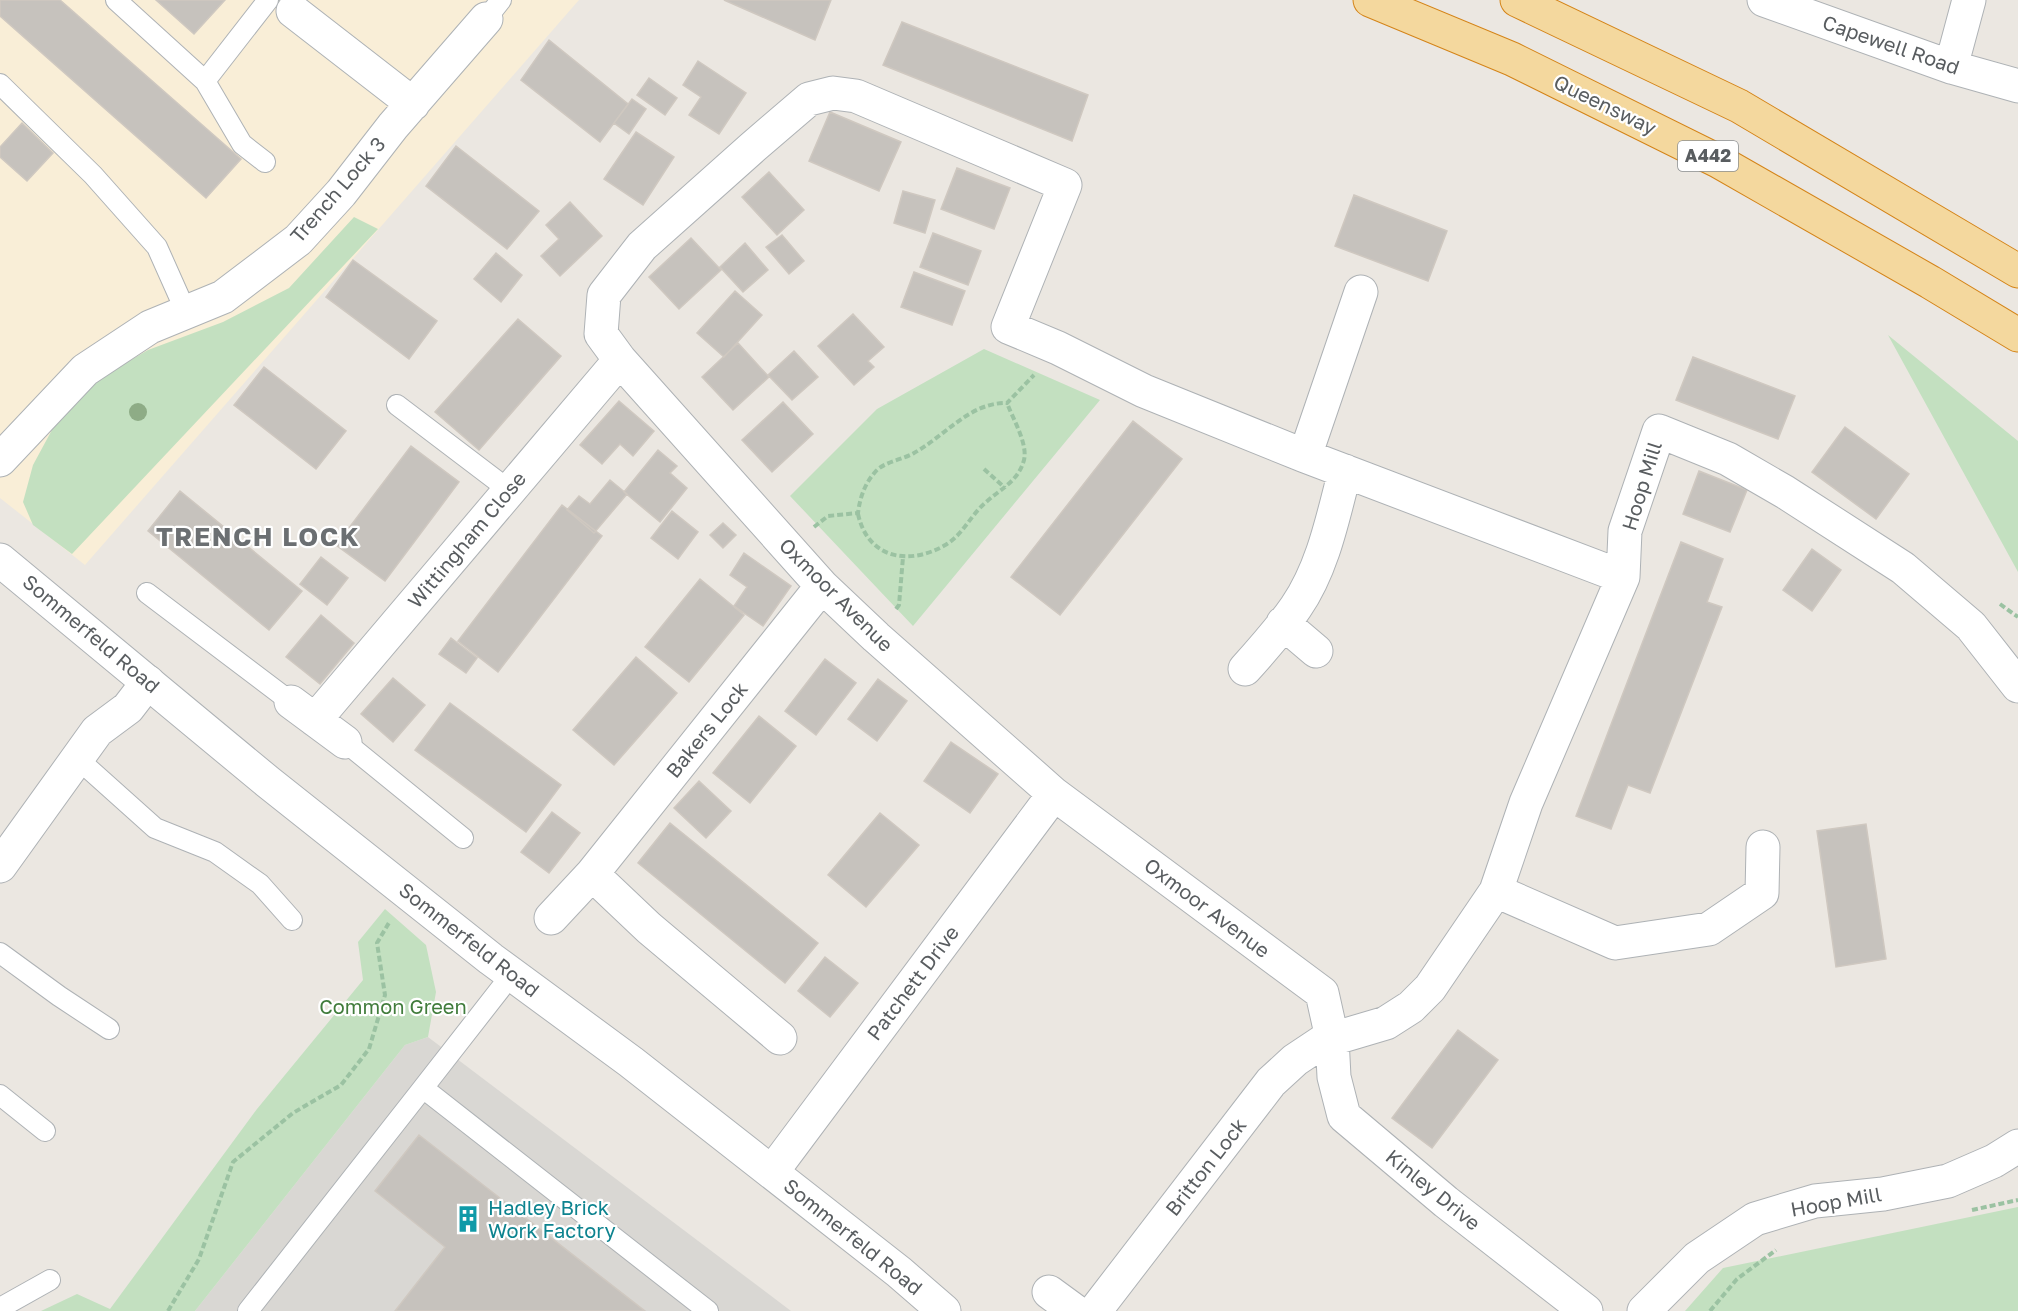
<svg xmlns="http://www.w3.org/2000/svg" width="2018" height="1311" font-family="'Golos Text',sans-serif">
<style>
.commercial{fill:#f9eed7}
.industrial{fill:#d9d7d3}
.green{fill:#c3e0c0}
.building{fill:#c6c2bd;stroke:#cfc8c0;stroke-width:1.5}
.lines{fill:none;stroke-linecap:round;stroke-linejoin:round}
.service-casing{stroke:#aeb2b5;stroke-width:22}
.minor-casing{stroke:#aeb2b5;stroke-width:35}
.tertiary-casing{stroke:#aeb2b5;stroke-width:35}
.trunk-casing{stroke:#d48418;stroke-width:35}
.path{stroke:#9bc2a2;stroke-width:4;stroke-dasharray:6 3;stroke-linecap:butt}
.service{stroke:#fff;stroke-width:20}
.minor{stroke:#fff;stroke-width:33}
.tertiary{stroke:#fff;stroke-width:33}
.trunk{stroke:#f4d89e;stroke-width:33}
.tree{fill:#8eac86}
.labels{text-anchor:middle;stroke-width:4.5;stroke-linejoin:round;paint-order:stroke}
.shield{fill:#fff;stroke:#8b8e90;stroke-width:1.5}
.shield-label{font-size:18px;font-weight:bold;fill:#595d60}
.street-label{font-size:20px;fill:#595d60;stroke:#fff}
.park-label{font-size:20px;fill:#417c3c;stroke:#fff}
.culture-label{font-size:20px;fill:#0d838f;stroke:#fff;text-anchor:start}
.district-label{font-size:26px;font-weight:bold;letter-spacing:1.5px;fill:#6b6f72;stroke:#fff}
</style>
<rect width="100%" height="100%" fill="#ebe7e1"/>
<path class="commercial" d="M0,0H579L85,565L0,498Z"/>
<path class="industrial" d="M428,1037L791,1311H195L405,1045Z"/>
<path class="green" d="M354,217L378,229L72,554L33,525L23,502L33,465L53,428L97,380L148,350L223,322L289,288Z
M1888,335L2018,441V572Z
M984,349L1100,400L913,626L790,496L877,409Z
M385,909L426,945L436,992L428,1037L405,1045L195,1311H41L77,1294L110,1309L257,1109L363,980L358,942Z
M2018,1207V1311H1685L1723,1268Z"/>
<path class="building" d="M0,0H60L241,159L206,198L0,16Z
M156,0H225L194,34Z
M724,0H831L815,40Z
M902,22L1088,95L1072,141L883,65Z
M549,40L628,104L600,142L521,80Z
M698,61L746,93L719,134L689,115L701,97L683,85Z
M649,78L677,98L665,115L637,95Z
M632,99L646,109L629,134L614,123Z
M830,112L901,142L879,191L809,161Z
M22,123L53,153L27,181L0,157V147Z
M636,132L674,157L643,205L604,179Z
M456,146L539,211L507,249L426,186Z
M957,168L1010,188L994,229L941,209Z
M769,172L804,210L777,235L742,197Z
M903,191L935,200L925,233L894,223Z
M1354,195L1447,231L1428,281L1335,246Z
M570,202L602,236L560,276L541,256L559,239L546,225Z
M933,233L981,251L968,285L920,267Z
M782,235L804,261L789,274L766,247Z
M691,238L721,270L679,309L649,277Z
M745,243L768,270L743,292L720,267Z
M496,253L522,275L501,302L474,279Z
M353,260L437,321L409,359L326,297Z
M914,272L965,291L952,325L901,307Z
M735,291L762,315L724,357L697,333Z
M853,314L884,347L868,361L874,367L854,385L818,346Z
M518,319L561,356L479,450L435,412Z
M738,343L769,377L733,410L702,377Z
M794,351L818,377L792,400L768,375Z
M1693,357L1795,396L1778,439L1676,400Z
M264,367L346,431L316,469L234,405Z
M619,401L654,431L633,456L620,444L602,464L580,445Z
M783,402L813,434L772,472L742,440Z
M1133,421L1182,459L1060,615L1011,577Z
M1845,427L1909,474L1876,519L1812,472Z
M411,446L459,482L385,581L336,545Z
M658,450L677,466L670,473L687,488L660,522L624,492Z
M1699,471L1747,490L1730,532L1683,514Z
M610,480L627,494L594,533L567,510L579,496L590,504Z
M180,491L302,591L269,630L148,531Z
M562,505L602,536L498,672L458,641Z
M672,511L698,532L678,559L651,538Z
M723,523L736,535L723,548L710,535Z
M1681,542L1723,559L1707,602L1722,607L1650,793L1628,785L1611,829L1576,816Z
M1812,549L1841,570L1812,611L1783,590Z
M744,553L791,586L763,626L734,606L747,587L730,575Z
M321,557L348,578L327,605L300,584Z
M700,579L744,615L689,682L645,647Z
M321,615L354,643L320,684L286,657Z
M451,638L477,658L466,673L439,654Z
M636,657L677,693L614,765L573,730Z
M825,659L856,683L816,735L785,711Z
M393,678L425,705L393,742L361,714Z
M878,679L907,701L877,741L848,719Z
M450,703L561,785L526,832L415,750Z
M759,716L796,746L750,803L713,773Z
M951,742L998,774L970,813L924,781Z
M699,781L731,811L706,838L674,808Z
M552,812L580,833L549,873L521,852Z
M880,813L919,845L866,907L828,875Z
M670,823L818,943L785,983L638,863Z
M1866,824L1886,959L1836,967L1817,831Z
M825,957L858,983L830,1017L798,991Z
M1458,1030L1498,1060L1432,1148L1392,1118Z
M419,1135L645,1311H395L445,1247L375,1191Z"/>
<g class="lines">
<defs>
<path id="service" d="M116,0L205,81L268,0
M486,19L501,0
M205,81L242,144L265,162
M0,84L93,175L157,247L186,312
M397,405L509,490
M147,593L291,702
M345,742L463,838
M78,759L155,828L215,852L260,884L292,920
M0,953L59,996L109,1029
M512,974L423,1088L708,1311
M0,1095L45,1131
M0,1308L50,1280
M248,1311L423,1088"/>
<path id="minor" d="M1764,0L1951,67L2018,86
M293,11L413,104
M1951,67L1969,0
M1305,456L1361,292
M0,460L85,370L150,327L223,297L298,240L341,193L393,126L486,19
M1283,623L1316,651
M1245,669C1263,649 1281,629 1296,607C1323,568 1333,517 1345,471
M291,702L345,742
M315,720L620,360
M0,866L97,731L128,708L148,682
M592,874L649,928L780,1038
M1496,891L1615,943L1709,929L1762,893L1763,847
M551,918L592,874L822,586
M772,1172L1054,794
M1049,1292L1075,1311
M1095,1311L1271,1082L1295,1060L1322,1042L1386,1023L1411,1007L1430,988L1496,891L1526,803L1623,577L1625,531L1659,431L1728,459L1785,492L1903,568L1971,626L2018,686
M1586,1311L1446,1202L1344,1116L1334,1077L1332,1038L1322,993L1054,794L876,637L822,586L620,360L601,334L604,295L642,246L753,147L809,99L833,93L856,96L1065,185L1008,327L1058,348L1144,391L1305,456L1623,577
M1644,1311L1697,1258L1755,1219L1815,1201L1883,1194L1948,1181L1994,1161L2018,1146"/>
<path id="tertiary" d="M0,560L268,782L491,959L631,1062L899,1272L944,1311"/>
<path id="trunk" d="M1370,0L1512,59L1718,161L1930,282L2018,335
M1517,0L1739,106L2018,271"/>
</defs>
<use href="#service" class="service-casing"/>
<use href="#minor" class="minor-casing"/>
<use href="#tertiary" class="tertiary-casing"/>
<use href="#trunk" class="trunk-casing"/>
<path class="path" d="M984,469L1005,488
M858,514C868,560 911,566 947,544C963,534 971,515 985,503C1000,489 1018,482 1024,460C1028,444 1013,419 1007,403
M814,527L828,516L858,513C860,497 865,483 876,471C886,461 902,460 914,453C945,436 970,402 1007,403L1034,375
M2000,604L2018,617
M896,609L899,605L903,557
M1972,1210L2018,1200
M168,1311L199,1259L233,1162L293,1113L341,1085L369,1049L385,995L377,943L390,921
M1710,1311L1737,1279L1776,1250"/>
<use href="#service" class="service"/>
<use href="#minor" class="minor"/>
<use href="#tertiary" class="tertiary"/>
<use href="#trunk" class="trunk"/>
</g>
<circle class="tree" cx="138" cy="412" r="9"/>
<defs>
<symbol id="building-bare" viewBox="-9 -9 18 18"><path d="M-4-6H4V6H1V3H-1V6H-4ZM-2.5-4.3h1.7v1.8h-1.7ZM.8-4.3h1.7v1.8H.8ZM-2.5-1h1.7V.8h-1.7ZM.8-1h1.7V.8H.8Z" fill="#0f9aa8" stroke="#fff" stroke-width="2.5" paint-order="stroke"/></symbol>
</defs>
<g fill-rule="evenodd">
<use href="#building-bare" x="449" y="1200" width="38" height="38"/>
</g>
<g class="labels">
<rect class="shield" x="1678" y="141" width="60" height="30" rx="4.5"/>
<g class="shield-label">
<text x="1708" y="162">A442</text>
</g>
<g class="street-label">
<text transform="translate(1891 45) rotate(19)" y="7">Capewell Road</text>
<text transform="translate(1605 105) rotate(26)" y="7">Queensway</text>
<text transform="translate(338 190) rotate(-49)" y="7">Trench Lock 3</text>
<text transform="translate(1642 486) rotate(-73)" y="7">Hoop Mill</text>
<text transform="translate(467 540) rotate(-50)" y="7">Wittingham Close</text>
<text transform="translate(836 595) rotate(45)" y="7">Oxmoor Avenue</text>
<text transform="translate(91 634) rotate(40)" y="7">Sommerfeld Road</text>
<text transform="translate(707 730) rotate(-51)" y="7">Bakers Lock</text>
<text transform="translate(1207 908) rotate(37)" y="7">Oxmoor Avenue</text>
<text transform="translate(469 940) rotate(38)" y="7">Sommerfeld Road</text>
<text transform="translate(913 983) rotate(-53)" y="7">Patchett Drive</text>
<text transform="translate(1206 1167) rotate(-52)" y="7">Britton Lock</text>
<text transform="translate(1433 1190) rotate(39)" y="7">Kinley Drive</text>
<text transform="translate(1836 1202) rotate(-10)" y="7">Hoop Mill</text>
<text transform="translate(853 1237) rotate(39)" y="7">Sommerfeld Road</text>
</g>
<g class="park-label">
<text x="393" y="1014">Common Green</text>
</g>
<g class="culture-label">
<text x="488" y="1215">Hadley Brick<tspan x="488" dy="23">Work Factory</tspan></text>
</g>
<g class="district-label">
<text x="258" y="546">TRENCH LOCK</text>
</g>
</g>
</svg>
